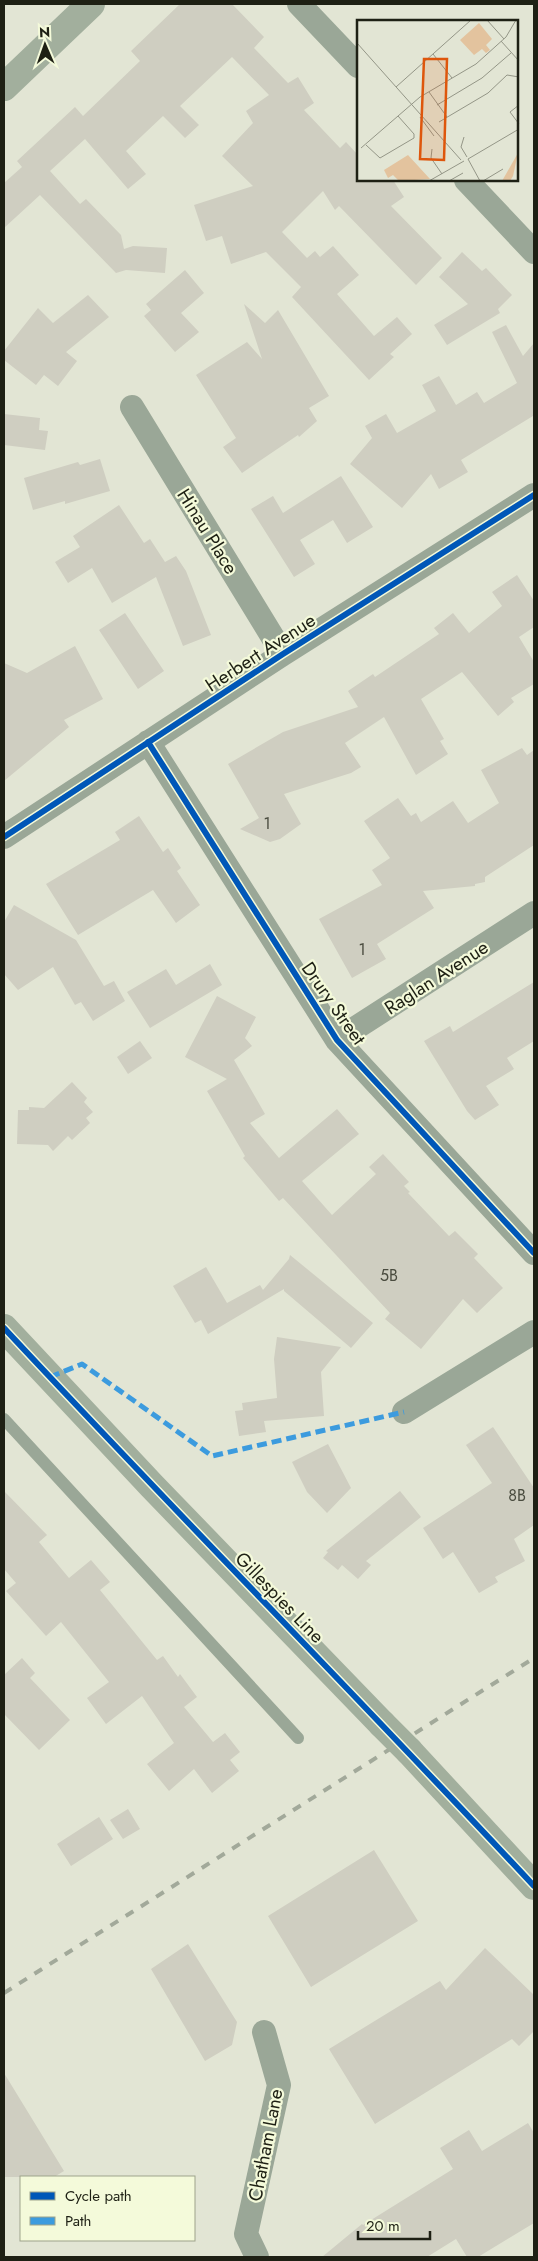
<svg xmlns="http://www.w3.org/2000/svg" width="538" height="2261" font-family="Jost,sans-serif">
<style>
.building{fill:#cfcec1}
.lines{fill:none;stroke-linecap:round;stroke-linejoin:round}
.lane{stroke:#9aa797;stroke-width:12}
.street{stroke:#9aa797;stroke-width:24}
.secondary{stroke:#a2af9d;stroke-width:28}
.rail{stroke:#a2a99a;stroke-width:4;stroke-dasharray:9 9;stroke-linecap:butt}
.secondary-bridge{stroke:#a2af9d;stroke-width:28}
.quiet{stroke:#3c9bde;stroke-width:5;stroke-dasharray:10 5;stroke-linecap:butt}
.cycleway-casing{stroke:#f4fada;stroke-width:9}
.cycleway{stroke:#0057b8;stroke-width:6}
.labels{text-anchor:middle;stroke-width:4.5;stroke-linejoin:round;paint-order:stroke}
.number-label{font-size:16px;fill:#4a4c3f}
.street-label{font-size:19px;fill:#1e2014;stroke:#f4fada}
.inset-road{fill:none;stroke:#949687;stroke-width:1}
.view{fill:#de560c;fill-opacity:0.15;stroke:#de560c;stroke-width:2.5}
.inset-edge{fill:none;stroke:#1e2014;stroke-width:2.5}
</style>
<rect width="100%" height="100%" fill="#e2e5d4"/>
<path class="building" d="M180,4H232L264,37L254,48L288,83L298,77L314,103L304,110L340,148L346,142L358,155V180H393L404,197L391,206L442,258L416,285L339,206L335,210L323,191L282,232L307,258L315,251L320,257L333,246L359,275L337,294L374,336L397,317L412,334L390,354L394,357L369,380L292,297L301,287L266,252L231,264L222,236L206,241L194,205L253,186L222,156L253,123L246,111L269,95L232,57L180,106L199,125L185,138L163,116L126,151L146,174L128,189L85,139L50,171L80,204L86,199L121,235L124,249L133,246L167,248L165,273L126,270L116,273L40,195L4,228V183L22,167L17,161L75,107L83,116L140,61L131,51Z
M462,252L482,271L486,268L512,295L498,309L500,313L447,345L434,325L468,304L439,277Z
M185,270L204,293L181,313L199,332L175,352L144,316L151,310L146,304Z
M88,295L109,317L66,352L77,361L58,386L44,375L36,385L4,360V351L38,308L53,323Z
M244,304L265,323L278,310L329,396L309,408L317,421L299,437L298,435L242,473L223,447L236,438L196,375L247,342L262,359Z
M506,325L523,356L534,343V418L533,416L461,460L468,472L439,489L431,474L402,508L350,464L372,438L365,426L386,414L397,433L436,411L422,385L439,376L456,405L477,392L484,403L517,383L492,332Z
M4,414L40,418L39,430L48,431L45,450L4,445Z
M100,459L110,491L65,504V501L33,510L24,478L78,462L80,465Z
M341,476L373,527L347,543L333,520L300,540L315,564L294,577L251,509L273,496L283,513Z
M119,505L144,543L150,539L165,562L176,556L186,571L211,635L183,646L156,577L112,603L92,568L68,583L55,562L80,547L73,536Z
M517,575L534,601V627L519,637L534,662V684L511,698L514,702L498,716L462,672L421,699L444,739L440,741L448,754L416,775L384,717L345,743L361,767L351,773L284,794L301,824L280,839L270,842L240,829L259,818L228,764L283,732L358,707L348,691L373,674L375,677L439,634L434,628L453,613L469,633L502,606L492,592Z
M125,613L164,671L138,689L99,630Z
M75,646L103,699L64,720L69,727L4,781V663L27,673Z
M522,748L527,755L534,750V845L485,877V882L475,884V886L423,891L434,908L377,944L386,959L352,978L319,919L382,885L372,870L390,858L364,821L398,798L411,816L416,813L421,822L453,801L468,823L499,803L481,770Z
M139,816L163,852L168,848L181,868L177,871L200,905L176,923L153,890L78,935L46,884L120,840L115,832Z
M14,905L76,940L104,986L114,981L125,1001L93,1021L81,1002L75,1005L53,967L18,990L4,974V922Z
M210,964L222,985L150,1028L127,992L166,969L176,985Z
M534,982V1041L507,1058L514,1069L486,1086L499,1105L475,1120L467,1111L424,1041L450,1026L453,1032Z
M217,996L256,1017L245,1038L252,1046L234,1060L265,1114L250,1123L279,1158L337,1109L359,1134L302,1181L332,1215L376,1174L369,1167L383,1154L409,1182L404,1186L410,1192L408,1193L449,1236L455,1231L478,1254L474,1258L503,1288L477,1313L463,1299L421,1349L385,1319L390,1313L283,1198L279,1201L243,1158L245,1156L207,1091L227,1079L185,1057Z
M140,1041L152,1058L128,1074L117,1057Z
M72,1082L87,1098L84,1102L93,1112L86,1118L90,1123L72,1140L68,1136L53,1151L48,1145L17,1144L18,1110H29V1107L44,1108Z
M290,1255L373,1323L351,1348L284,1291V1289L208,1334L201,1320L195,1323L173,1286L206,1267L227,1303L260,1285L263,1290L289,1259Z
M277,1337L341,1347L321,1372L324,1416L264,1421L266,1432L239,1436L235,1411L243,1410L242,1403L277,1398L274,1359Z
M493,1427L534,1488V1525L514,1539L525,1561L495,1577L498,1582L479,1593L453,1552L443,1559L423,1528L492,1483L466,1445Z
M328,1444L351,1488L327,1513L307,1492L292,1462Z
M4,1491L47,1535L39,1542L69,1578L91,1560L110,1582L100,1590L157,1660L163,1656L178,1677L180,1674L197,1697L184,1707L213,1742L225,1733L240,1752L230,1760L239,1771L212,1793L194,1769L169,1791L147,1764L174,1743L142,1696L106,1724L87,1698L109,1682L61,1622L46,1636L6,1591L16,1583L4,1569Z
M400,1491L421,1517L366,1561L371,1565L358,1579L342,1565L338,1570L323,1558L328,1552L326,1551Z
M22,1658L35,1673L30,1678L70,1720L39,1750L4,1714V1675Z
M128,1809L140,1829L123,1839L110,1820Z
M99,1817L113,1839L71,1866L57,1844Z
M374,1850L418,1921L311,1987L268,1916Z
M188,1944L237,2022L232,2045L205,2061L151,1969Z
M485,1948L534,1995V2031L519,2046L512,2039L375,2124L329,2049L440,1981L446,1990Z
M4,2073L64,2171L54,2177H4Z
M528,2123L534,2133V2223L478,2257H467L456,2239L427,2257H322L362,2224L363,2225L453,2169L440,2148L469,2130L482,2151Z"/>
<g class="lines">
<path class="lane" d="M4,1419L298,1738"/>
<path class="street" d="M299,4L358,66
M466,180L534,252
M132,407L283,654
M148,742L337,1040L534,1253
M4,837L283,654L534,495
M337,1040L534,913
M404,1412L534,1332
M257,2257L246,2234L279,2085L264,2032"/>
<path class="secondary" d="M4,87L91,4
M4,1328L152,1486L382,1724
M409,1751L534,1886"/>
<path class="rail" d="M4,1993L534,1658"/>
<path class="secondary-bridge" d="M382,1724L409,1751"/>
<path class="quiet" d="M50,1377L82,1364L212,1456L404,1412"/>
<defs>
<path id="cycleway" d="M148,742L337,1040L534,1253
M4,837L283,654L534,495
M4,1328C179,1516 359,1698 534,1886"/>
</defs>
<use href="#cycleway" class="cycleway-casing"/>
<use href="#cycleway" class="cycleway"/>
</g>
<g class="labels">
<g class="number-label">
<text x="267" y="829">1</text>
<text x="362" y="955">1</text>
<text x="389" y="1281">5B</text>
<text x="517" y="1501">8B</text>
</g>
<g class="street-label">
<text transform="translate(208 531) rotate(58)" y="7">Hinau Place</text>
<text transform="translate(260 652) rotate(-33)" y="7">Herbert Avenue</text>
<text transform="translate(436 977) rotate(-33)" y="7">Raglan Avenue</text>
<text transform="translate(334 1003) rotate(55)" y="7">Drury Street</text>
<text transform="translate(280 1597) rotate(46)" y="7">Gillespies Line</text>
<text transform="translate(265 2145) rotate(-79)" y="7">Chatham Lane</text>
</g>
</g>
<g transform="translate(357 20)">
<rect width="161" height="161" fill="#e2e5d4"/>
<path d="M122,3L135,19L129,25L133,30L129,33L125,29L117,35L103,20ZM161,133L156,156L153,161H145ZM51,135L73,159L42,161L36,155L31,158L27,150Z" fill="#e3c39e"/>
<path class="inset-road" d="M130,0L147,19M144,21L162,41M0,23L104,140M76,34L95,58M39,67L114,0M72,72L90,97M80,85L125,58L154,33M162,85L153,92L162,104M63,97L77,116M82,102L131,73L150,55L162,57M107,117L104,127L110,137M9,125L23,138L57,118V114L41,96M4,128L63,77L119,44L149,17L159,0M75,129L74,138L85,154M111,139L162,109M111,139L123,161M72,161L107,141M92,161L106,153M126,161L146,149"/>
<path class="view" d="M67,39H90L87,140L63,139Z"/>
<rect width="161" height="161" class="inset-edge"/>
</g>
<rect width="538" height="2261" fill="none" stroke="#1e2014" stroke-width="10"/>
<rect x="20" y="2176" width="175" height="65" fill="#f4fada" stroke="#9ea38b"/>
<rect x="30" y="2192" width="25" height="8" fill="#0057b8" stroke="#9ea38b"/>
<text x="65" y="2201" font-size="15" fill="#1e2014">Cycle path</text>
<rect x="30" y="2217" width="25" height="8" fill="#3c9bde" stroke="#9ea38b"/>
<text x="65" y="2226" font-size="15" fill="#1e2014">Path</text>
<g transform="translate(45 45) rotate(358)" stroke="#f4fada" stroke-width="4" paint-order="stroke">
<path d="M0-4L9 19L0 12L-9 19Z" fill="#1e2014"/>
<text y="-8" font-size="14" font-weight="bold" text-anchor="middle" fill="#1e2014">N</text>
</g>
<path d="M358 2231v8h72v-8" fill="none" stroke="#1e2014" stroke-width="2.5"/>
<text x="366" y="2231" font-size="15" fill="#1e2014" stroke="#f4fada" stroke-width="4" paint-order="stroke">20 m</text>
</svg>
